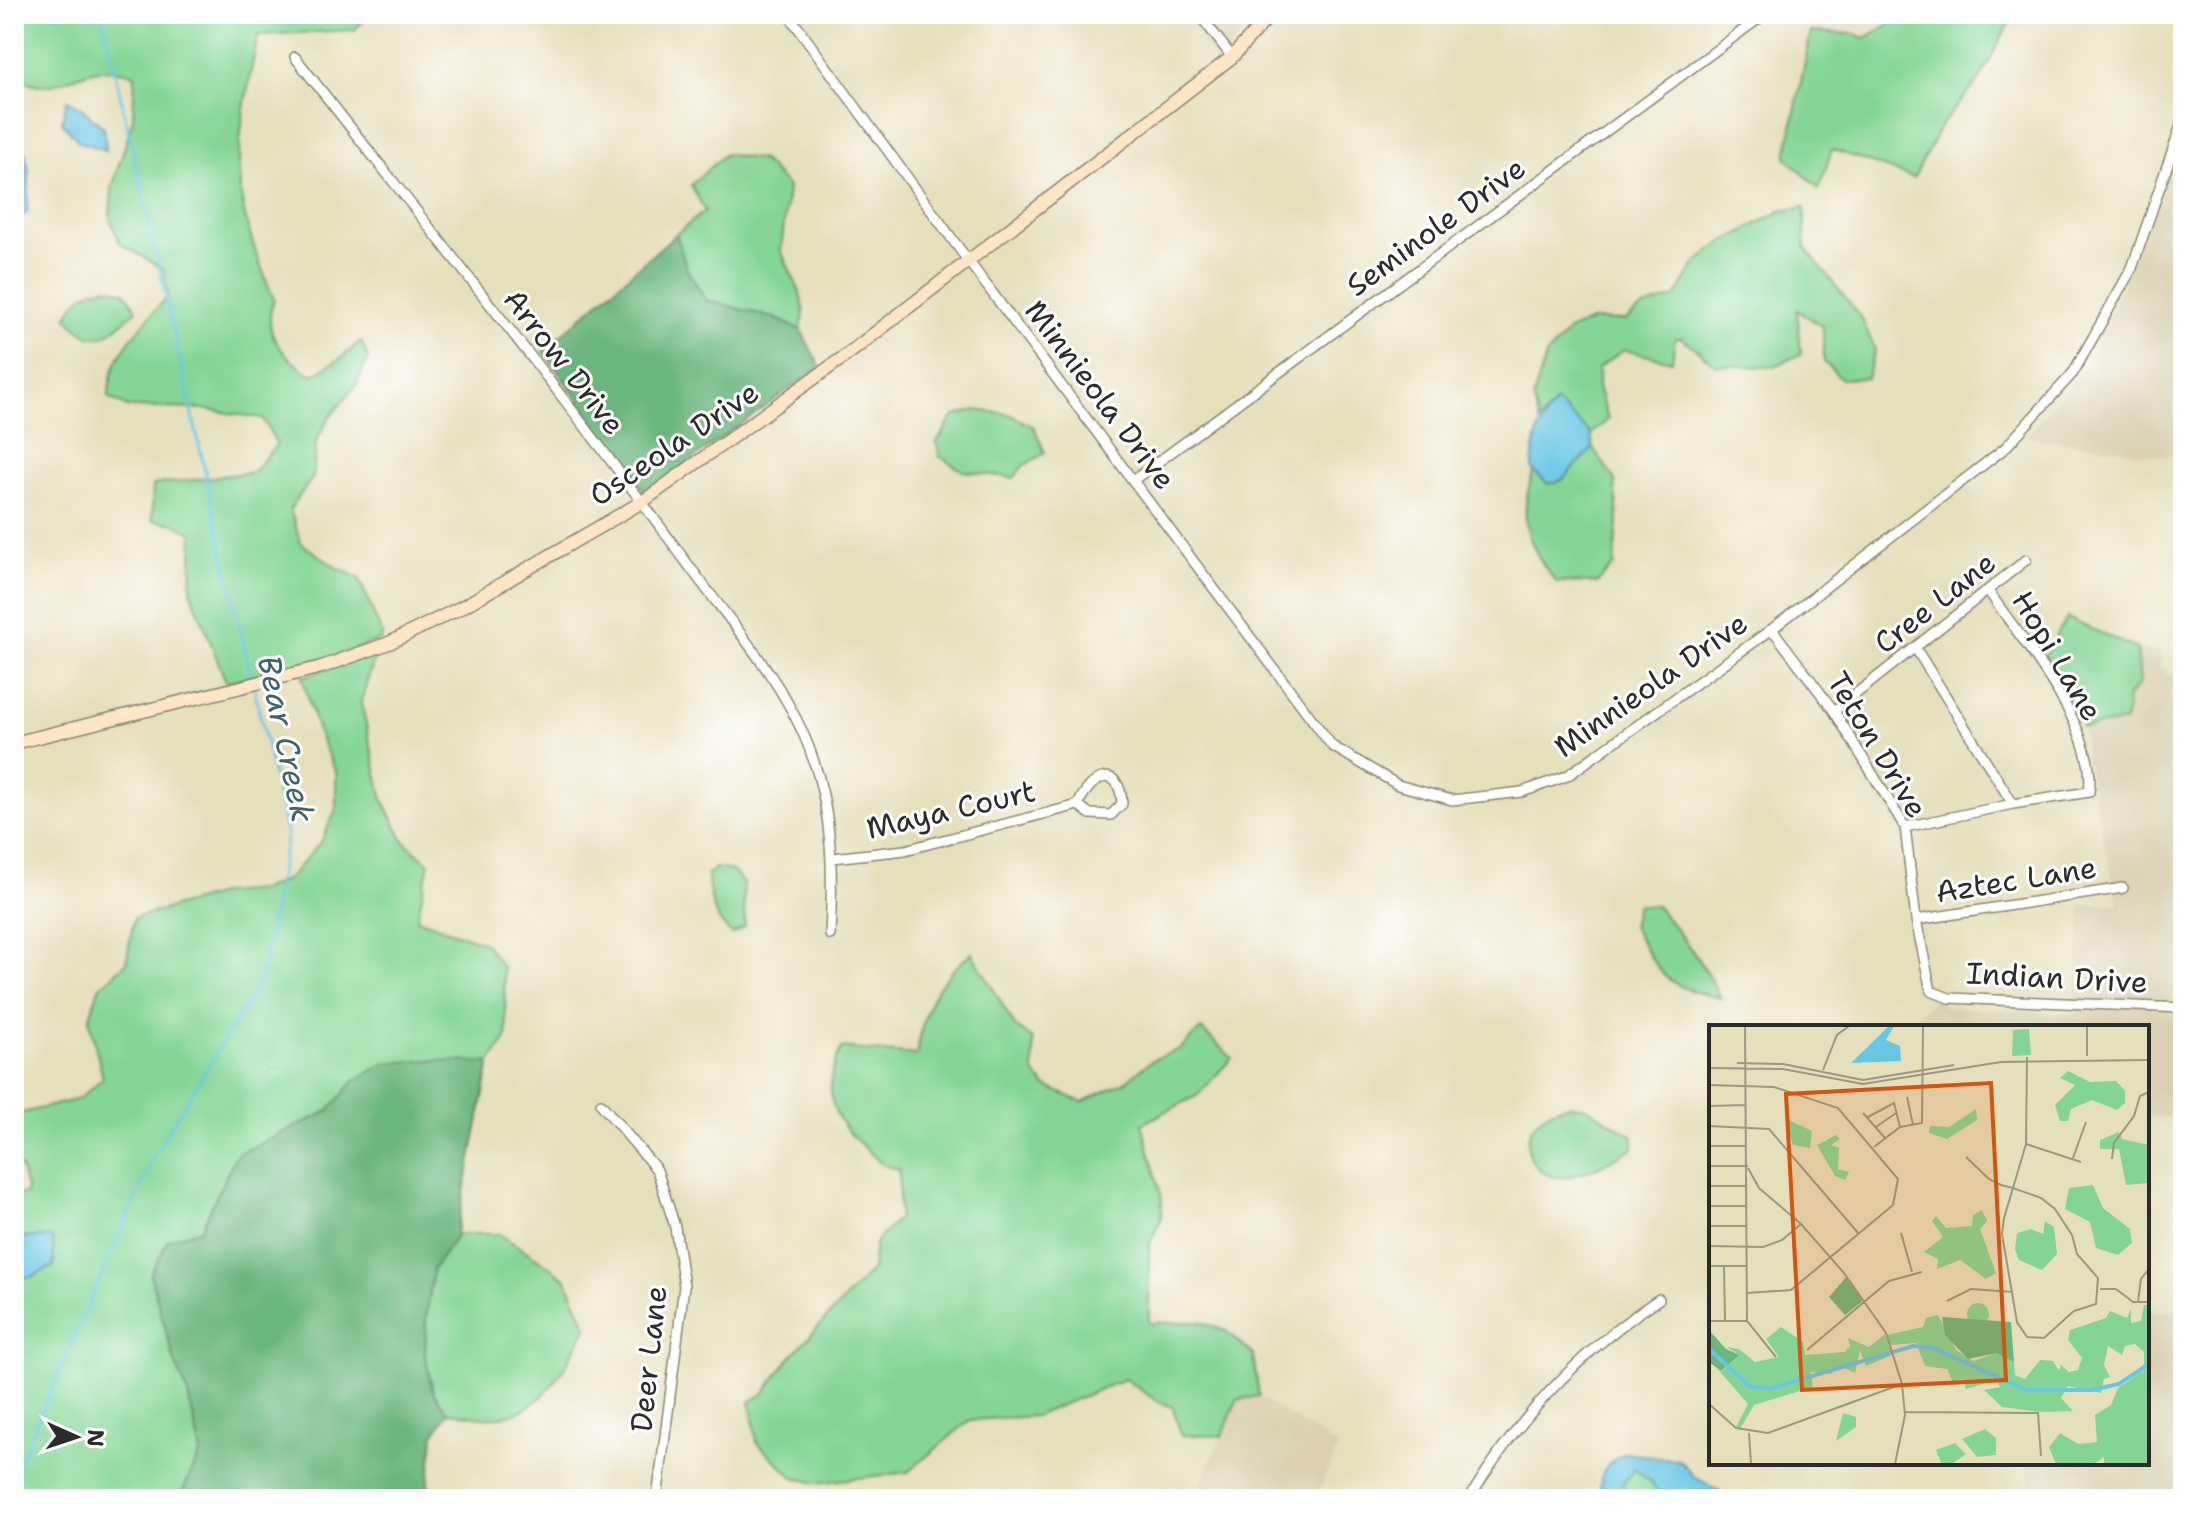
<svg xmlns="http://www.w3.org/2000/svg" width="2197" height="1513" font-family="'Shantell Sans',sans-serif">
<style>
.built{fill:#dad0b1}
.green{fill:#84d595;stroke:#588060;stroke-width:2}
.forest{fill:#6bb67e;stroke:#4b7054;stroke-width:2}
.water{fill:#66c6e4;stroke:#487888;stroke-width:2}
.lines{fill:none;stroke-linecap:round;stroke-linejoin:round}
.stream{stroke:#66c6e4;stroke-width:3}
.street-casing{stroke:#888573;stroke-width:12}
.secondary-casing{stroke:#888573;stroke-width:15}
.street{stroke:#fff;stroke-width:9}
.secondary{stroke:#fde5c5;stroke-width:12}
.labels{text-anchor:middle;stroke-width:6;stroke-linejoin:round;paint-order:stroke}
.street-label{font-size:30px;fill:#2b2b2b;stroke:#fff}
.water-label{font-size:32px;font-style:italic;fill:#40616c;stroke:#fff}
.inset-river{fill:none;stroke:#66c6e4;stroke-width:4}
.inset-road{fill:none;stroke:#9b9781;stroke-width:2}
.view{fill:#d5540f;fill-opacity:0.15;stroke:#d5540f;stroke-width:4}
.inset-edge{fill:none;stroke:#2b2b2b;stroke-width:4}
</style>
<rect width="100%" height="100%" fill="#fff"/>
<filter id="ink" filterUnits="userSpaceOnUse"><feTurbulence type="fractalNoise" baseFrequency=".0125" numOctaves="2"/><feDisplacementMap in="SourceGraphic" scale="16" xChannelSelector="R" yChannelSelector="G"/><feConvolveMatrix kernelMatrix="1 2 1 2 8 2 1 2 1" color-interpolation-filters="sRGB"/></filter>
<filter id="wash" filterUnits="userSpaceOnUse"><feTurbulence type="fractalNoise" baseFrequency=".006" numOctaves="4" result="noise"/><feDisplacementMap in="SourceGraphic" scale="32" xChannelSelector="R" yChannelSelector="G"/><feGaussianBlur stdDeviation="1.8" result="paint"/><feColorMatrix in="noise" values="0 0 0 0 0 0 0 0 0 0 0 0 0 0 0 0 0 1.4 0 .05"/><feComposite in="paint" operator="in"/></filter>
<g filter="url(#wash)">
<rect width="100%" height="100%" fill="#e6dfbb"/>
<path class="built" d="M1186,14H1263L1217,61Z
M2183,124V459L2026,436L2088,365L2164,183Z
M2137,649L2162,652L2159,667L2173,677L2183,676V1120L2147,1116V1027H1903L1939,996L1944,1007L2075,1014L2081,905L2118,904L2085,756L2083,728L2125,722L2128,696L2140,682Z
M2183,1256V1499H2035L2025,1463H2147V1310L2180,1312Z
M1258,1396L1339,1446L1316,1499H1194L1237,1400Z"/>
<path class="green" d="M14,14H371L354,30L258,35C249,84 235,137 240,187C244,225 260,265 274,300C260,334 284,358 312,375L340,359L361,341L368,358L357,384L329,418L316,441L313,477L290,509L301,543L337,568L359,578L382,634L381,640L320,661L226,682L191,591L193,534L175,524L152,520L153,485L253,472L277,444L262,418L203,409L128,407L109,398C107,355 143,327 168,295L163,269L120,243L110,219L112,188L133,119L135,74C120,71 105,67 90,72C58,80 56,93 21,80L14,49Z
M1908,14L1954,19L1957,14H2004L2009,23L1980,79L1941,125L1914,178L1832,149L1819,189L1786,157L1811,32L1855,34L1865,38Z
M725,154L762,160L788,187L781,251L800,292L804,313L801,330L774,318L706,300L687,270L676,234L705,211L691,185Z
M1805,207V247L1862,319L1875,350L1867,378L1842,379L1824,362L1823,327L1797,310L1801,354L1773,367L1716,365L1682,338H1675L1672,361L1624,350L1598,368V387L1608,420L1591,434L1556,402L1539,422L1533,398L1546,356L1568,331L1593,320L1625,321L1642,308L1675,297L1697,262L1720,244L1781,211Z
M107,287L125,292L137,310C109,333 96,354 67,317C76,298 87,290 107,287Z
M975,410L1009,414L1034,427L1045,453L1023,466L1014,478L963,471L939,456L937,442L954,416Z
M1593,448L1615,480L1618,520L1614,565L1597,583L1556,582C1526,544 1517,517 1534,471L1548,484L1562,480Z
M2067,618L2137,649L2140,683L2128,696L2125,722L2083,728L2045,655Z
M376,653L361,702L383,800L404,841L429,863L417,919L485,943L503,968L507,1037L490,1063H387L354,1081L329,1111L236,1155L201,1229L168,1240L151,1275L175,1363L187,1390L201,1452L179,1499H14V1278L31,1277L54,1266L53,1238L14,1237V1196L27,1193L21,1168L14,1163V1115L79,1099L103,1078L89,1020L99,988L126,963L134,918L223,893L262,890L288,879L321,842L336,810V772L319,735L302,677Z
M716,868L733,871L743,884L745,927L732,934C713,920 709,897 708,874Z
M1637,905L1656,906C1682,935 1703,963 1721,998C1662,987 1662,975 1632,926Z
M972,953L1015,1026L1033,1039L1034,1072L1045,1086L1082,1102L1125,1082L1152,1060L1180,1049L1201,1029L1232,1058L1198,1095L1142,1124L1162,1198L1161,1219L1149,1245V1323L1201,1322L1226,1331L1253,1355L1259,1396L1237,1400L1222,1436L1181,1435L1173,1407L1157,1401L1125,1379L1035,1416L970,1420L908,1472L816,1483L793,1477L757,1443L750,1402L764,1393L793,1354L872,1270L875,1243L899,1218V1169C880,1167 878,1159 864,1147C831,1119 820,1088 842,1048L917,1055C923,1009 934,983 972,953Z
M1570,1105L1586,1107L1633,1136V1148C1612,1160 1588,1174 1564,1177C1525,1182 1505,1118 1570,1105Z
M457,1234H499L546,1264L566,1279L587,1327C568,1361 548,1408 504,1416C488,1420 465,1414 448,1412L433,1392L425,1354L426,1319L433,1269Z
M1635,1469L1650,1481L1662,1499H1629L1624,1494L1623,1483Z"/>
<path class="forest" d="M676,234L687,270L706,300L774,318L801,330L820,367L645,493L543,351Z
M430,1060L490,1063L455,1238L433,1269L426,1319L425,1354L433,1392L448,1412L434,1435L427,1499H179L201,1452L187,1390L175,1363L150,1275L168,1240L201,1229L236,1155L329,1111L354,1081L386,1063Z"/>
<path class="water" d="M67,100L79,106L104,128L106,150L79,142L62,122Z
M14,137C35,156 28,185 27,212L14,222Z
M1556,402L1591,434L1593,448L1562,480L1548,484L1532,469C1534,441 1537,424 1556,402Z
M14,1237L53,1238L54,1266L31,1277L14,1278Z
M1626,1453L1679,1460L1694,1477L1720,1491L1723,1499H1662L1650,1481L1635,1469L1623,1483L1624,1494L1629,1499H1600C1599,1473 1603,1464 1626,1453Z"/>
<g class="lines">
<path class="stream" d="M102,14L252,680
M14,1475L155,1153L260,981L287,835L254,688"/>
</g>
</g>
<g filter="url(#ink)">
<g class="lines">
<defs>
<path id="street" d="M788,14L969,262L1332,746L1398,785L1452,800L1522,792L1567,776L1772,629L2005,448L2073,373L2132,268L2183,120
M1199,14L1232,57
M295,57C425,223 559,388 684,559C728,620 787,683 812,756C833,814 833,874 830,935
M1135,479L1765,14
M1772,629L1834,711L1905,827L1916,920L1931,991L1949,998L2183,1008
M1916,649L2013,804
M1834,711L2026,560
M1905,827L2013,804L2089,792C2099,731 2023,642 1989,592
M833,858L905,850L1078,805C1090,776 1120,761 1122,804L1111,815L1090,814L1078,805
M1916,920L2123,888
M601,1104L657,1170L675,1227L684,1286L657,1499
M1469,1499C1518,1418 1580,1351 1659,1299"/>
<path id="secondary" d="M14,743L322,667L389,643L462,607L642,502L848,354L1232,57L1271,14"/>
</defs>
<use href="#street" class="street-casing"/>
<use href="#secondary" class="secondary-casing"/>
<use href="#street" class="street"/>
<use href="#secondary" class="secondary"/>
</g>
</g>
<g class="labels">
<g class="street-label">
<text transform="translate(1436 227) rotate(-36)" y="10">Seminole Drive</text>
<text transform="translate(564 362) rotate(52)" y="10">Arrow Drive</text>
<text transform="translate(1100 395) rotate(53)" y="10">Minnieola Drive</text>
<text transform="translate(674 444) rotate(-34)" y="10">Osceola Drive</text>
<text transform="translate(1935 603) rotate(-38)" y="10">Cree Lane</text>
<text transform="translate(2057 656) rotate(59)" y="10">Hopi Lane</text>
<text transform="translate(1651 685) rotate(-35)" y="10">Minnieola Drive</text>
<text transform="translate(1877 745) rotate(59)" y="10">Teton Drive</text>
<text transform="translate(951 810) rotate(-13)" y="10">Maya Court</text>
<text transform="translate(2016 880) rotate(-9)" y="10">Aztec Lane</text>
<text transform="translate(2057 978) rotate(3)" y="10">Indian Drive</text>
<text transform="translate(649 1359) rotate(-84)" y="10">Deer Lane</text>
</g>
<g class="water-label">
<text transform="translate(286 739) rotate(78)" y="11">Bear Creek</text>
</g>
</g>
<g transform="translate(1709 1025)">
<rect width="440" height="440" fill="#e6dfbb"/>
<path d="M320,4L322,30L303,31L304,5ZM359,46L381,57L407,56L416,66V78L408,85L383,75L362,84L359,96H351L346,80L366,60L351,53ZM267,84L268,95L238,114L220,108L221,101L240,102ZM76,93L103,106L101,123L84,120ZM410,107L413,114L440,120V158L417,160L410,124H391V115ZM127,110L131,114L122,120L130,123L129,144L140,147L136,155L126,151L108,120ZM384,160L394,183L421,204L423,218L409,230L387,223L381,197L356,184L360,163ZM273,185L278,196L271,204L287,248L277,254L251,235L228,244L229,234L215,227L234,212L223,196L227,191L237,203L263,201L264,190ZM336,196L345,202L348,229L333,245L310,235L306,224L308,208L322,204L334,209ZM258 289a11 11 0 1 1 22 0a11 11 0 1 1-22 0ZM435,280H440V439H395V432L385,439H347L340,422L351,408L369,419L388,417L386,390L402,380L409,363L435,345V327L426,319L416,321L413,330L399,321L395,340L401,352L395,354L392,368L359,361L352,373L364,386L330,387L293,382L275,365L291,362L288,355L257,364L254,354L244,357L238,344L216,341L207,318L182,320L178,310L214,302L217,293L229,290L247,325L264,336L288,328L297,332L305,337L306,350L316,354L331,335L344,336L350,346L352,340L360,347L369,345L373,333L359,315L361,305L397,293L401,286L418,293L422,284V298L432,296ZM72,302L94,317L96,330L136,327L141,321L139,313L160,322L176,309L183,330L157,341L151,325L146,348L131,341L122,349L102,347L104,362L45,380L31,404L27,402L39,379L5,340L12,347L31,330L17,322L30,324L46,337L70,332L57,314ZM134,388L147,392V402L127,416ZM276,404L287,413V430L268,432L253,414ZM246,418L257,429L244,438H232L227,425Z" fill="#84d595"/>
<path d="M137,252L155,275L136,290L120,272ZM233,292L302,297L305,337L288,328L259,334L236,310ZM0,305L17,324L31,330L12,346L0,337Z" fill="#6bb67e"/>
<path d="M180,1H185L177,15L191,21L192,36L142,38Z" fill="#66c6e4"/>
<path class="inset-river" d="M0,324L42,362L63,363L204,321L224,323L318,365H383L410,359L440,339"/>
<path class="inset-road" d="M36,1L38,296L67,332M291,1H326M378,31V1M28,38L74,39L154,55L245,40M0,43L74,44L154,59L292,37L440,35M114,45L128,10L140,1M0,60L65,62L129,83L189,154L184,180L82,265L38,268M198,72L204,100M0,81L37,80M154,88L176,113M159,92L185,78L191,102M0,101L60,104L150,209M167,102L187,88M317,119L372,137M0,121H37M165,122L191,102L213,98L214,1M257,132L280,154L292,160L304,163L332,173L346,184L363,210L368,229L389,253L387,279L365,286L335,313L318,312L308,297L293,209L295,193L304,163L317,119L318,32M364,133L377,97M403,134L405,118L425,91L431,71L440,67M0,141H39M39,143L50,163L92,199L135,248L177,308L193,359L196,390L186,439M0,161H37M0,181H37M0,201H37M194,214L192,208L203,247M0,221L54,222L73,215L92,199M0,241H38M15,241L16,296M391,264H407L424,277H440M238,276L262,264L304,267M429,277L432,254L440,244M0,296H38M98,325L180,256L213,247M0,379L27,403L59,408L193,359M196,387L329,388L332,431M40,408L42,439"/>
<path class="view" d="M282,58L297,355L93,365L77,69Z"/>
<rect width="440" height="440" class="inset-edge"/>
</g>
<rect width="2197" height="1513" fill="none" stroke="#fff" stroke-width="48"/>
<g transform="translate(76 1437) rotate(93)" stroke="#ffffff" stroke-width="6" paint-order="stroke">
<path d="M0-6L14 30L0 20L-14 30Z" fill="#2b2b2b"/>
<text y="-12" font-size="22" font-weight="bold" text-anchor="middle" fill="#2b2b2b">N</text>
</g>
</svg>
